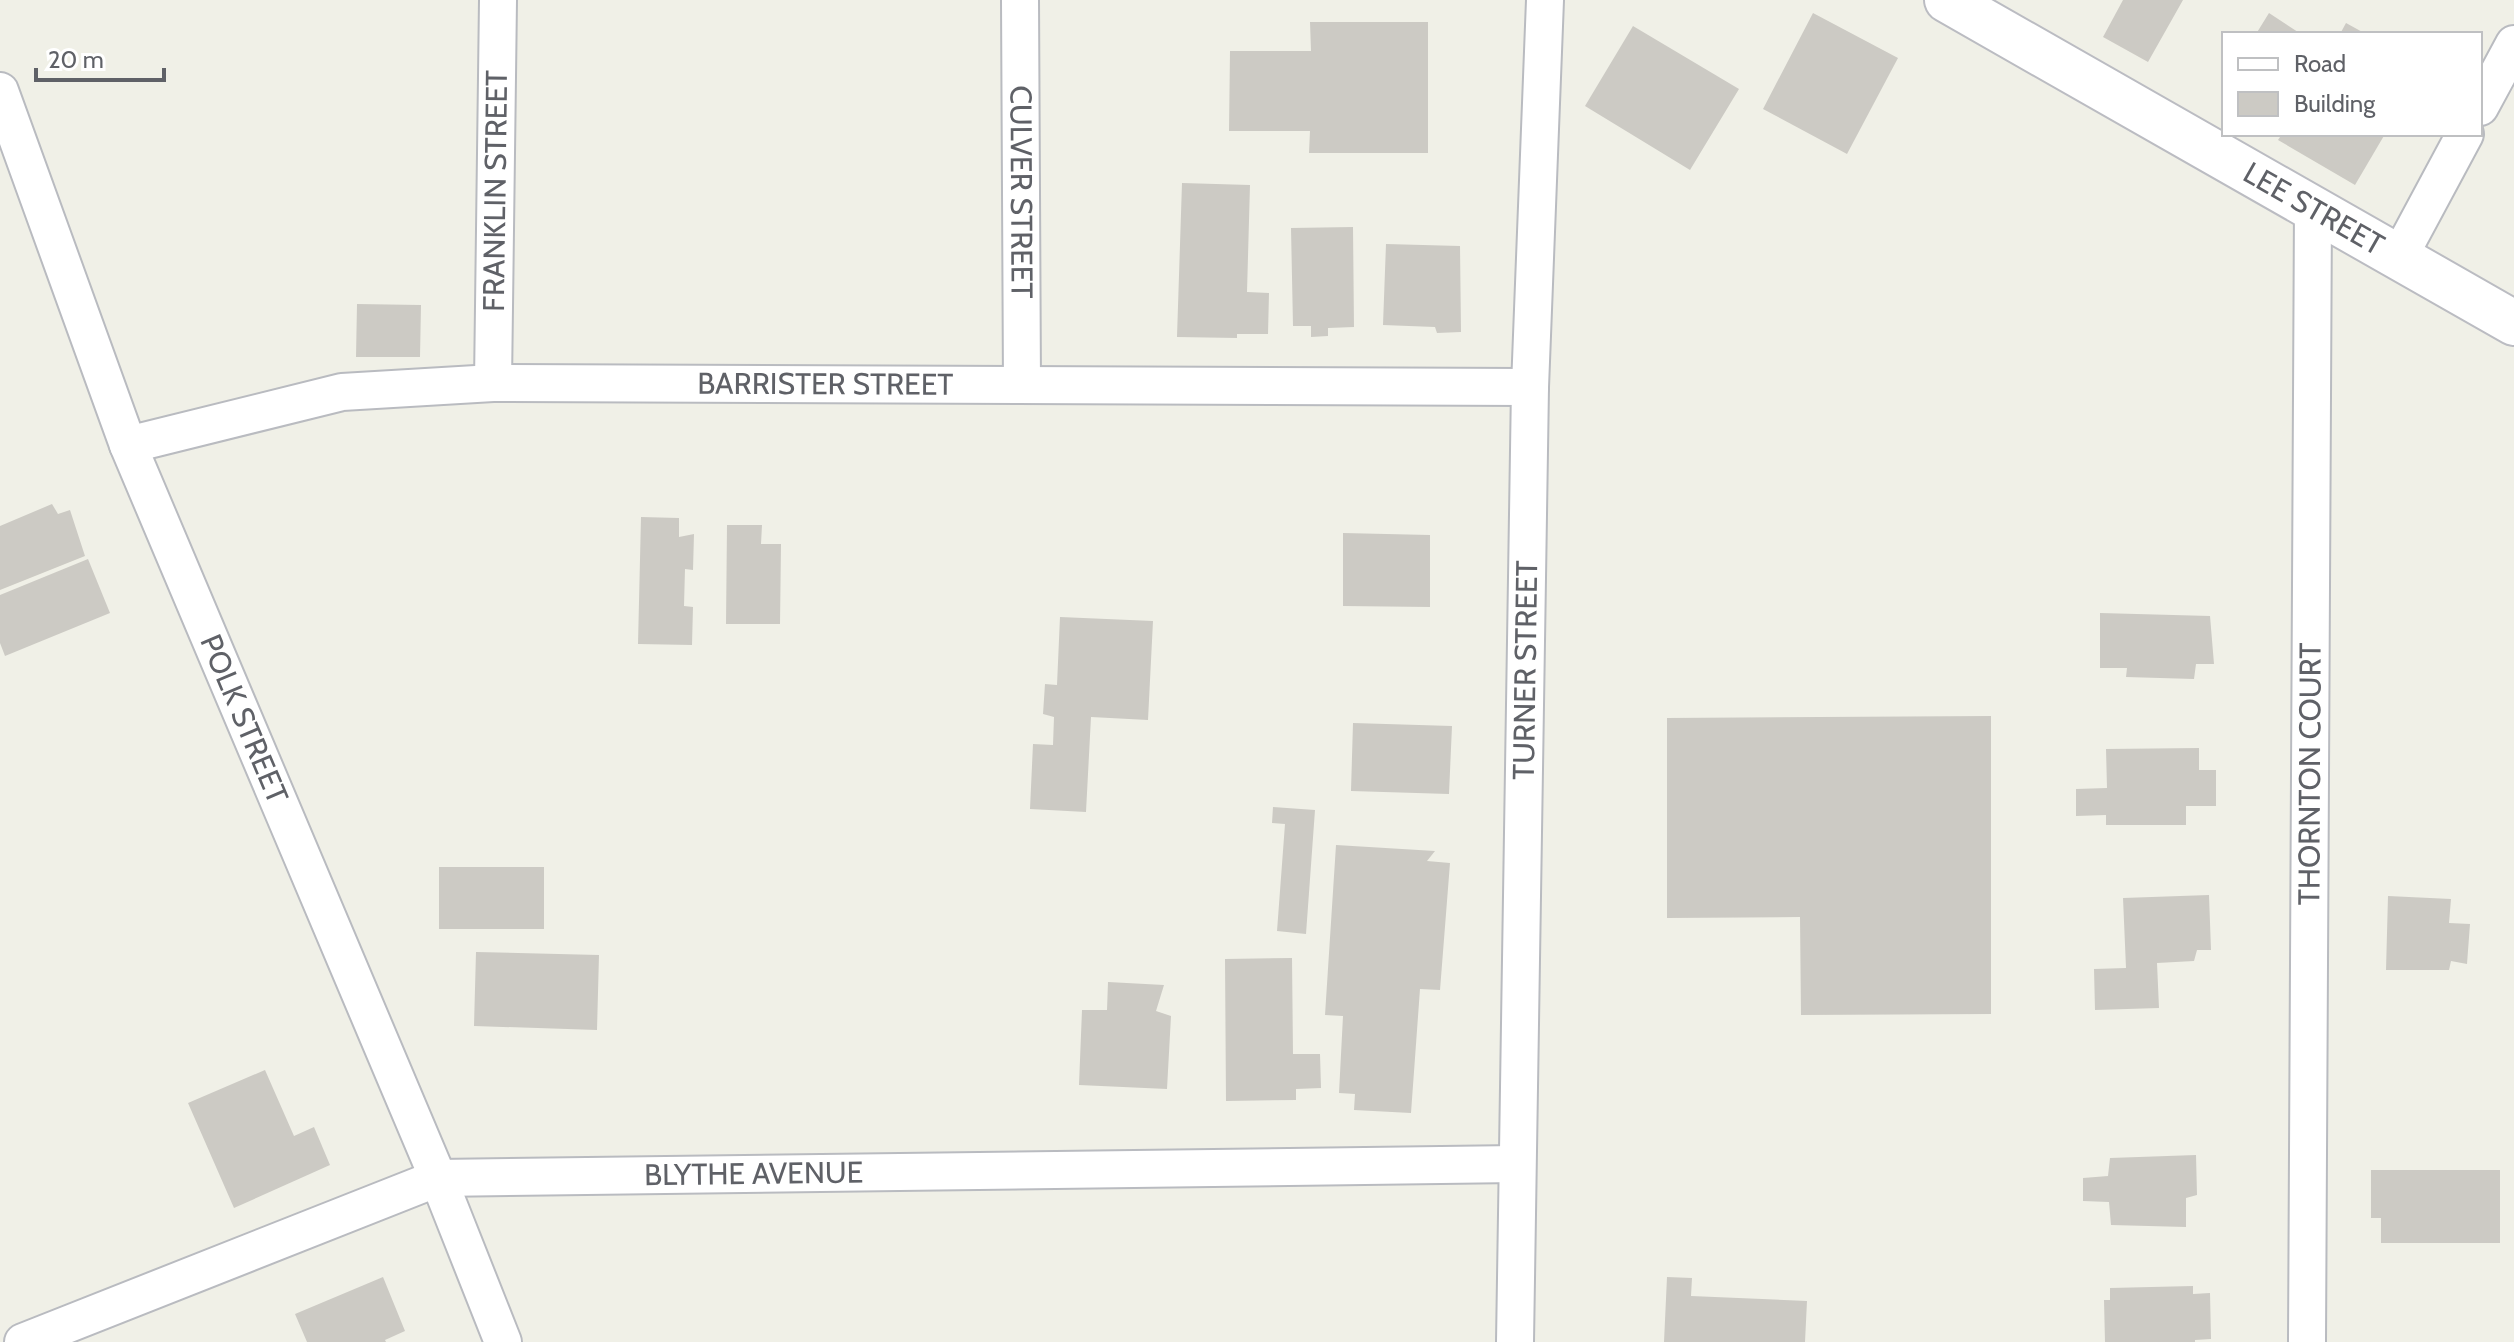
<svg xmlns="http://www.w3.org/2000/svg" width="2514" height="1342" font-family="Cabin,sans-serif">
<style>
.building{fill:#cccac4}
.lines{fill:none;stroke-linecap:round;stroke-linejoin:round}
.street-casing{stroke:#b9bbc0;stroke-width:40}
.secondary-casing{stroke:#bbbcc2;stroke-width:48}
.street{stroke:#fff;stroke-width:36}
.secondary{stroke:#fff;stroke-width:44}
.labels{text-anchor:middle;stroke-width:7;stroke-linejoin:round;paint-order:stroke}
.street-label{font-size:30px;fill:#5f6167;stroke:#fff}
</style>
<rect width="100%" height="100%" fill="#f0f0e7"/>
<path class="building" d="M2123,0H2183L2148,62L2103,37Z
M1813,13L1898,58L1847,154L1763,109Z
M2269,13L2301,34H2256Z
M1310,22H1428V153H1309L1310,131H1229L1230,51H1311Z
M2346,23L2366,34H2340Z
M1633,26L1739,89L1690,170L1585,106Z
M2282,134H2385L2355,185L2278,140Z
M1182,183L1250,185L1247,292L1269,293L1268,334H1237V338L1177,337Z
M1353,227L1354,327L1328,328V336L1311,337V326H1293L1291,228Z
M1386,244L1460,246L1461,332L1437,333L1435,327L1383,325Z
M357,304L421,305L420,357H356Z
M52,504L58,514L70,510L85,556L0,590V526Z
M641,517L679,518V537L694,534L693,570L685,569L684,606L693,607L692,645L638,644Z
M727,525H762L761,544H781L780,624H726Z
M1343,533L1430,535V607L1343,606Z
M88,559L110,613L5,656L0,643V595Z
M2100,613L2210,616L2214,664H2196L2194,679L2126,677L2127,668H2100Z
M1060,617L1153,621L1148,720L1091,717L1086,812L1030,809L1033,744L1053,745L1054,717L1043,714L1045,684L1057,685Z
M1991,716V1014L1801,1015L1800,917L1667,918V718Z
M1353,723L1452,726L1449,794L1351,791Z
M2199,748V770H2216V806H2186V825H2106V815L2076,816V789L2107,788L2106,749Z
M1273,807L1315,810L1306,934L1277,931L1285,824L1272,823Z
M1336,845L1435,851L1427,861L1450,863L1440,990L1420,989L1411,1113L1354,1110L1355,1094L1339,1093L1343,1016L1325,1015Z
M439,867H544V929H439Z
M2209,895L2211,950H2197L2194,961L2157,963L2159,1008L2095,1010L2094,969L2126,968L2123,898Z
M2388,896L2451,899L2449,923L2470,924L2467,964L2451,961L2449,970H2386Z
M476,952L599,955L597,1030L474,1026Z
M1292,958L1293,1054H1320L1321,1088L1296,1089V1100L1226,1101L1225,959Z
M1108,982L1164,985L1156,1011L1171,1016L1167,1089L1079,1085L1082,1010H1107Z
M265,1070L294,1136L314,1127L330,1165L234,1208L188,1103Z
M2196,1155L2197,1195L2186,1198V1227L2111,1225L2109,1202L2083,1201V1178L2108,1176L2110,1158Z
M2371,1170H2500V1243H2381V1218H2371Z
M383,1277L405,1331L385,1340L386,1342H307L295,1314Z
M1667,1277L1692,1278L1691,1296L1807,1301L1805,1342H1664Z
M2193,1286V1294L2210,1293L2211,1339L2195,1340V1342H2105L2104,1300H2110V1288Z"/>
<g class="lines">
<defs>
<g id="street">
<path id="s1" d="M1020,0L1022,385"/>
<path id="s2" d="M0,91L128,445L438,1178L503,1342"/>
<path d="M2480,107L2514,44"/>
<path d="M2399,257L2465,134"/>
<path id="s3" d="M493,383L498,0"/>
<path id="s4" d="M128,445L342,392L493,383L1530,387"/>
<path id="s5" d="M23,1342L438,1178L1517,1164"/>
<path id="s6" d="M1515,1342L1530,387L1545,0"/>
<path id="s7" d="M2307,1342L2313,208"/>
</g>
<g id="secondary">
<path id="s8" d="M1947,0L2514,323"/>
</g>
</defs>
<use href="#street" class="street-casing"/>
<use href="#secondary" class="secondary-casing"/>
<use href="#street" class="street"/>
<use href="#secondary" class="secondary"/>
</g>
<g class="labels">
<g class="street-label">
<text dy="10" stroke="none"><textPath href="#s3" startOffset="192">FRANKLIN STREET</textPath></text>
<text dy="10" stroke="none"><textPath href="#s1" startOffset="192">CULVER STREET</textPath></text>
<text dy="10" stroke="none"><textPath href="#s8" startOffset="422">LEE STREET</textPath></text>
<text dy="10" stroke="none"><textPath href="#s4" startOffset="704">BARRISTER STREET</textPath></text>
<text dy="10" stroke="none"><textPath href="#s6" startOffset="672">TURNER STREET</textPath></text>
<text dy="10" stroke="none"><textPath href="#s2" startOffset="674">POLK STREET</textPath></text>
<text dy="10" stroke="none"><textPath href="#s7" startOffset="568">THORNTON COURT</textPath></text>
<text dy="10" stroke="none"><textPath href="#s5" startOffset="762">BLYTHE AVENUE</textPath></text>
</g>
</g>
<rect x="2222" y="32" width="260" height="104" fill="#ffffff" stroke="#bfc0c2" stroke-width="2"/>
<rect x="2238" y="58" width="40" height="12" fill="#ffffff" stroke="#bfc0c2" stroke-width="2"/>
<text x="2294" y="72" font-size="24" fill="#5f6167">Road</text>
<rect x="2238" y="92" width="40" height="24" fill="#cccac4" stroke="#bfc0c2" stroke-width="2"/>
<text x="2294" y="112" font-size="24" fill="#5f6167">Building</text>
<path d="M36 68v12h128v-12" fill="none" stroke="#5f6167" stroke-width="4"/>
<text x="48" y="68" font-size="24" fill="#5f6167" stroke="#ffffff" stroke-width="6" paint-order="stroke">20 m</text>
</svg>
